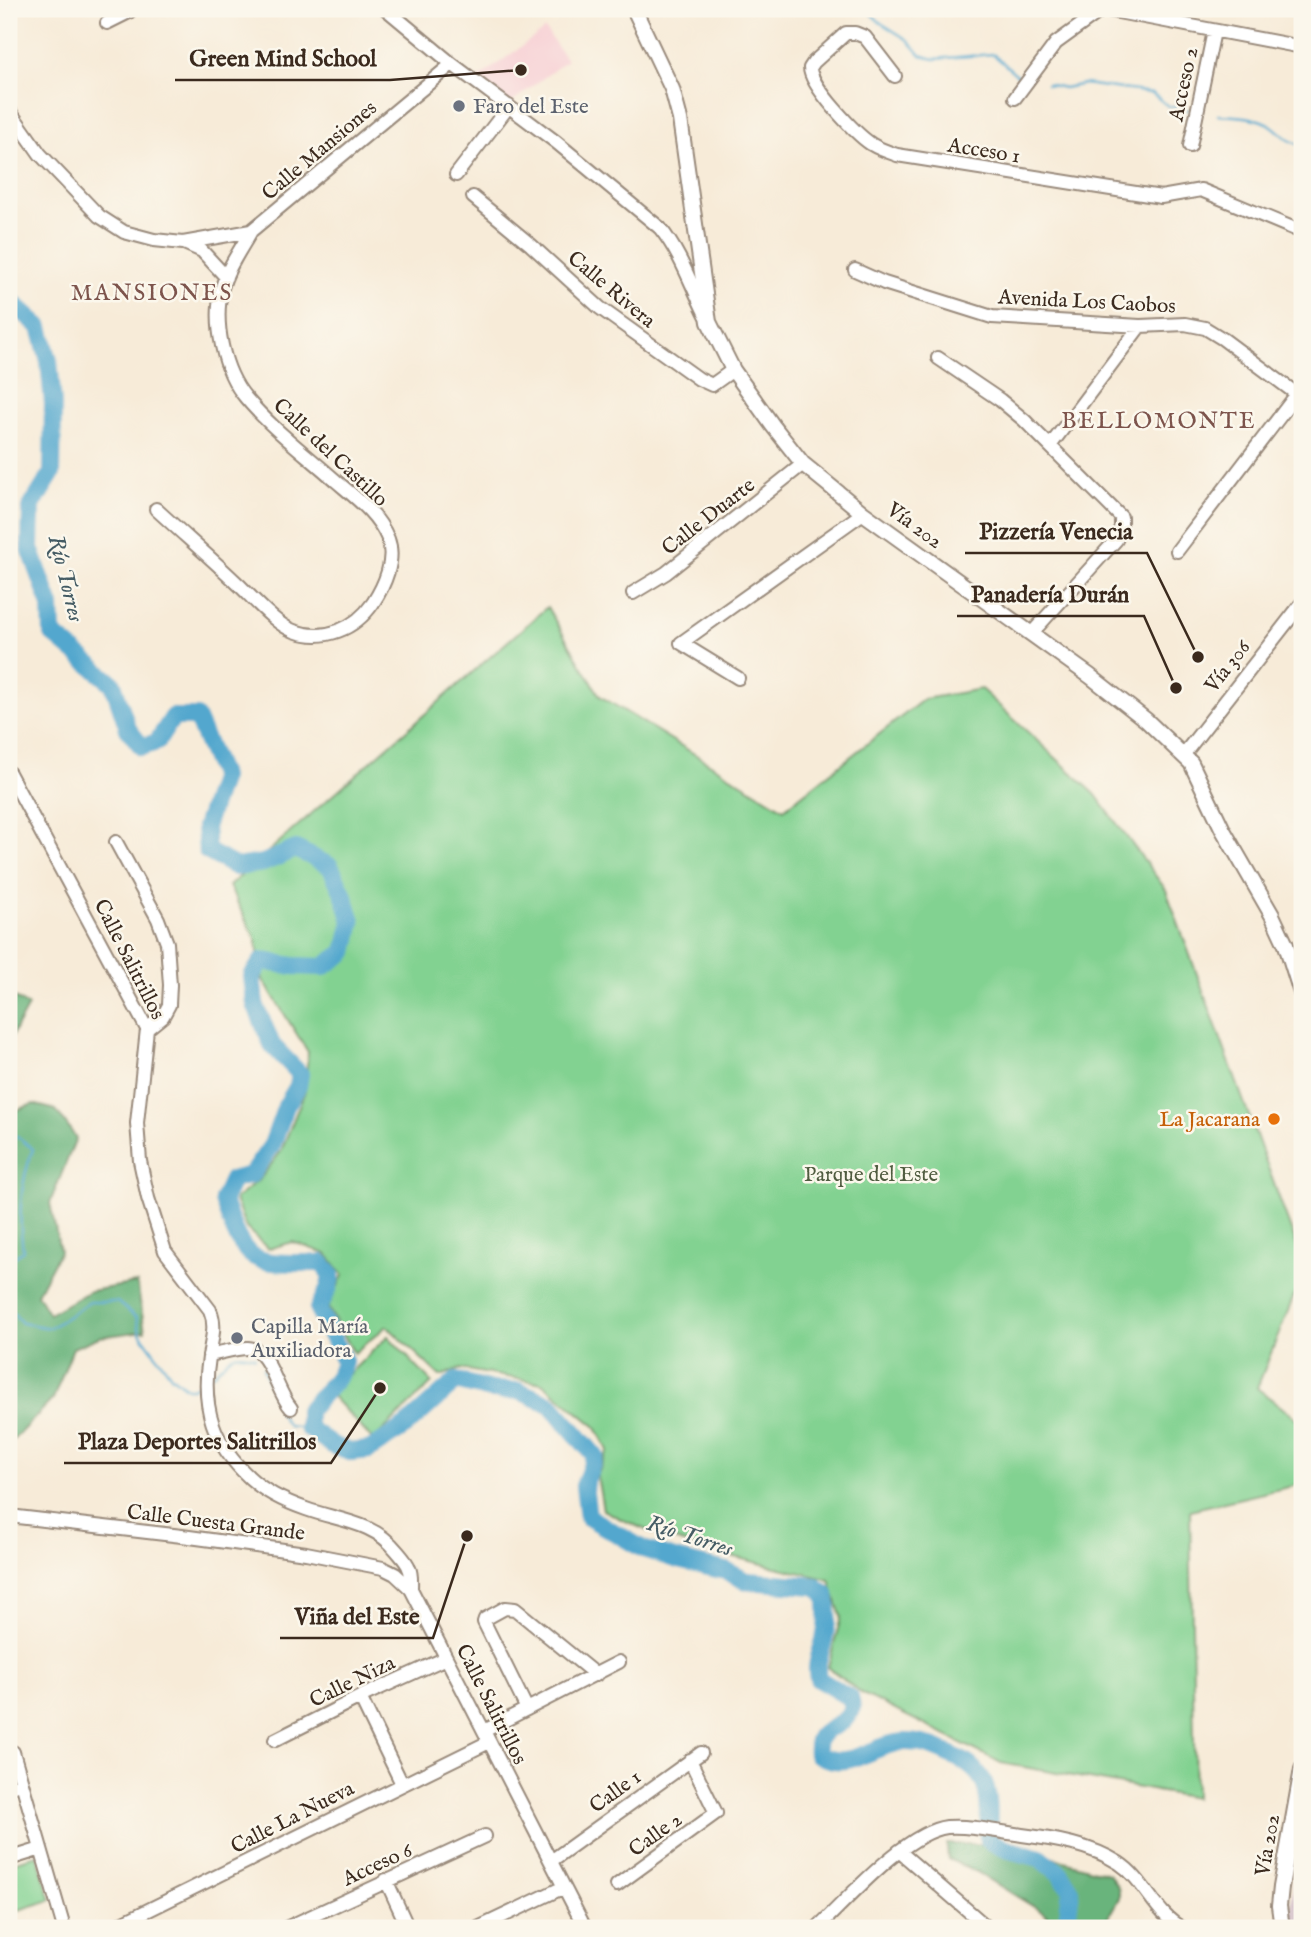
<svg xmlns="http://www.w3.org/2000/svg" width="1311" height="1937" font-family="'IM FELL English',serif">
<style>
.built{fill:#f7cfd4}
.industrial{fill:#d2bdc8}
.green{fill:#82d291;stroke:#5e7e58;stroke-width:2}
.forest{fill:#69b47b;stroke:#526f4c;stroke-width:2}
.lines{fill:none;stroke-linecap:round;stroke-linejoin:round}
.stream{stroke:#53a7ce;stroke-width:2.5}
.river{stroke:#53a7ce;stroke-width:18}
.minor-casing{stroke:#998a7b;stroke-width:16}
.major-casing{stroke:#998a7b;stroke-width:18}
.minor{stroke:#fff;stroke-width:12}
.major{stroke:#fff;stroke-width:14}
.worship-dot{fill:#6b7280;stroke:#fbf7ec;stroke-width:2.5}
.food-dot{fill:#e8710a;stroke:#fbf7ec;stroke-width:2.5}
.labels{text-anchor:middle;stroke-width:5;stroke-linejoin:round;paint-order:stroke}
.street-label{font-size:21px;fill:#3b2a1e;stroke:#fbf7ec}
.worship-label{font-size:21px;fill:#5b616d;stroke:#fbf7ec;text-anchor:start}
.food-label{font-size:21px;fill:#c56008;stroke:#fbf7ec;text-anchor:end}
.park-label{font-size:21px;fill:#505c40;stroke:#fbf7ec}
.neighbourhood-label{font-size:23px;letter-spacing:2px;fill:#7d544c;stroke:#fbf7ec}
.water-label{font-size:23px;font-style:italic;fill:#455c64;stroke:#fbf7ec}
.leader{fill:none;stroke:#3b2a1e;stroke-width:2.5}
.callout-dot{fill:#3b2a1e;stroke:#fbf7ec;stroke-width:2.5}
.callout-label{font-size:23px;text-anchor:middle;font-weight:bold;fill:#3b2a1e;stroke:#fbf7ec;stroke-width:5;stroke-linejoin:round;paint-order:stroke}
</style>
<rect width="100%" height="100%" fill="#fbf7ec"/>
<filter id="ink" filterUnits="userSpaceOnUse"><feTurbulence type="fractalNoise" baseFrequency=".0143" numOctaves="2"/><feDisplacementMap in="SourceGraphic" scale="14" xChannelSelector="R" yChannelSelector="G"/><feConvolveMatrix kernelMatrix="1 2 1 2 8 2 1 2 1" color-interpolation-filters="sRGB"/></filter>
<filter id="wash" filterUnits="userSpaceOnUse"><feTurbulence type="fractalNoise" baseFrequency=".00686" numOctaves="4" result="noise"/><feDisplacementMap in="SourceGraphic" scale="28" xChannelSelector="R" yChannelSelector="G"/><feGaussianBlur stdDeviation="1.57" result="paint"/><feColorMatrix in="noise" values="0 0 0 0 0 0 0 0 0 0 0 0 0 0 0 0 0 1.4 0 .05"/><feComposite in="paint" operator="in"/></filter>
<g filter="url(#wash)">
<rect width="100%" height="100%" fill="#f7ebd8"/>
<path class="built" d="M545,29L567,60L508,105L476,80Z"/>
<path class="industrial" d="M1302,1828V1928H1295L1290,1919L1295,1867Z"/>
<path class="green" d="M547,607L600,696L784,809L924,699L981,689L1095,794L1166,890L1302,1260V1276L1257,1388L1302,1423V1484L1190,1510L1195,1798L1001,1763L861,1693L828,1667L841,1617L830,1580C754,1561 672,1547 603,1510L597,1476L608,1450L595,1426L542,1383L461,1369L440,1376L387,1326L354,1353L328,1308L343,1275L327,1254L293,1242L268,1249L246,1228L235,1199L260,1179L281,1151L305,1091L308,1052L263,980L256,940L229,886Z
M388,1336L432,1383L373,1440L329,1393Z
M37,1855L51,1900L9,1913V1863Z"/>
<path class="forest" d="M9,994L28,1006L9,1041Z
M33,1104L56,1110L76,1138L50,1203L60,1251L37,1294L49,1314L90,1291L137,1283L145,1331L99,1337L73,1348L53,1399L9,1444V1386L12,1382L9,1377V1246L13,1244L9,1229V1113Z
M947,1844H986L1054,1858L1109,1874L1119,1889V1898L1102,1928H1050L1047,1915L977,1872L948,1859Z"/>
<g class="lines">
<path class="stream" d="M866,9L881,23L908,40L921,55L934,59L993,54L1018,76
M1047,84L1064,88L1084,84L1152,93L1168,106L1188,110
M1218,115C1235,116 1253,116 1269,124C1281,131 1287,144 1302,144
M9,1141L17,1136L33,1149C20,1184 18,1214 23,1251L9,1261
M9,1308L22,1323L50,1328L90,1302H117L137,1318L140,1333L172,1377L187,1388H192L204,1381
M263,1368L280,1414L288,1426L308,1428
M212,1375C227,1362 229,1348 255,1357"/>
<path class="river" d="M9,296L11,301L40,327L49,361L53,404L52,473L31,507L30,548L51,606L52,633L113,684L128,729L142,747L157,742L173,717H196L222,777L205,827L207,851L236,867L263,863L296,849L330,866L343,893L352,921L345,952L323,967L293,966L262,961L252,976L255,1004L272,1045L300,1074L298,1086L286,1106L272,1145L251,1175L232,1180L223,1200C246,1270 253,1262 322,1263L331,1275L329,1287L318,1309L344,1361C341,1381 319,1395 308,1411V1428L334,1446L350,1452L369,1450L406,1426L456,1381L491,1390L519,1391L550,1404L595,1456L584,1486L588,1517L643,1549L678,1560L726,1571L747,1581L815,1586L826,1594C829,1609 827,1625 824,1640C820,1655 815,1664 818,1679L850,1698L852,1707C850,1712 847,1718 843,1721C827,1732 815,1730 817,1754C850,1773 871,1744 904,1742C921,1741 936,1748 951,1755C994,1773 989,1799 988,1840L1006,1849L1040,1858L1061,1874L1071,1890L1066,1928"/>
</g>
</g>
<g filter="url(#ink)">
<g class="lines">
<defs>
<path id="minor" d="M386,9L452,64L556,142L660,228C681,254 691,285 706,315
M1102,9L1302,47
M107,23L129,12L127,9
M895,76L865,37L855,33H846L814,62L810,68C810,86 856,134 871,144C879,149 888,152 897,155L1161,197L1201,190L1302,232
M1015,98L1056,43L1103,9
M9,110L40,154L99,216L124,232L154,240L183,243L251,231L452,64
M1190,146L1214,31
M456,175L509,106
M473,197L531,245L600,308L699,379L712,385L733,370
M184,243L202,251L226,277
M855,270L884,283L992,317L1140,326L1185,324L1205,328L1223,339L1302,398
M938,358L1000,400L1024,420L1121,517V527L1116,540L1031,634
M1050,446L1140,326
M156,509C183,534 211,558 238,584C252,597 276,625 294,631C325,642 355,629 373,603C384,586 396,560 388,539C378,514 356,498 336,481C306,454 272,429 246,398C223,371 213,322 222,288C227,268 241,249 251,231
M1177,551L1297,394
M633,593L666,573L803,464
M738,678L681,643L863,513
M1184,754L1302,603
M9,773L147,1029L137,1123L140,1161L148,1198L165,1251L210,1310C217,1326 211,1341 209,1357C201,1407 213,1444 250,1478C266,1493 286,1502 306,1509C339,1521 373,1521 397,1551C401,1556 407,1562 409,1568C412,1574 411,1583 411,1589L585,1928
M116,842L158,919L167,943L170,985L169,1005L163,1016L147,1029
M209,1355C221,1353 235,1348 248,1348C270,1348 276,1392 291,1408
M9,1516L182,1536L306,1553L383,1568L395,1574L411,1589
M360,1697L402,1784
M527,1709L484,1622L485,1619L505,1608L515,1609L596,1675
M484,1731L619,1662
M275,1740L360,1697L446,1658
M13,1752L64,1928
M9,1787L22,1784
M899,1851L988,1928
M9,1859L41,1849
M551,1861L701,1753
M386,1880L408,1928
M617,1885L716,1813L690,1760
M112,1928L489,1742
M286,1928L485,1836
M478,1928L564,1887
M817,1928C847,1900 906,1832 947,1827C971,1825 998,1832 1022,1835C1054,1839 1091,1845 1119,1863C1145,1880 1155,1914 1182,1928"/>
<path id="major" d="M634,9L672,89L680,119L709,322L733,370L773,426L803,464L863,513L1090,676L1146,720L1191,763L1223,830L1272,915L1286,945L1302,996
M1282,1928L1279,1906L1281,1887L1302,1769"/>
</defs>
<use href="#minor" class="minor-casing"/>
<use href="#major" class="major-casing"/>
<use href="#minor" class="minor"/>
<use href="#major" class="major"/>
</g>
</g>
<g class="worship-dot">
<circle cx="459" cy="106" r="7"/>
<circle cx="237" cy="1338" r="7"/>
</g>
<circle class="food-dot" cx="1274" cy="1119" r="7"/>
<g class="labels">
<g class="street-label">
<text transform="translate(1183 84) rotate(-78)" y="7">Acceso 2</text>
<text transform="translate(319 150) rotate(-40)" y="7">Calle Mansiones</text>
<text transform="translate(984 150) rotate(9)" y="7">Acceso 1</text>
<text transform="translate(612 289) rotate(40)" y="7">Calle Rivera</text>
<text transform="translate(1087 301) rotate(3)" y="7">Avenida Los Caobos</text>
<text transform="translate(331 452) rotate(43)" y="7">Calle del Castillo</text>
<text transform="translate(708 516) rotate(-38)" y="7">Calle Duarte</text>
<text transform="translate(915 525) rotate(36)" y="7">Vía 202</text>
<text transform="translate(1227 666) rotate(-52)" y="7">Vía 306</text>
<text transform="translate(130 959) rotate(63)" y="7">Calle Salitrillos</text>
<text transform="translate(216 1522) rotate(7)" y="7">Calle Cuesta Grande</text>
<text transform="translate(352 1681) rotate(-26)" y="7">Calle Niza</text>
<text transform="translate(492 1704) rotate(63)" y="7">Calle Salitrillos</text>
<text transform="translate(615 1791) rotate(-36)" y="7">Calle 1</text>
<text transform="translate(292 1817) rotate(-27)" y="7">Calle La Nueva</text>
<text transform="translate(655 1834) rotate(-36)" y="7">Calle 2</text>
<text transform="translate(1267 1845) rotate(-80)" y="7">Vía 202</text>
<text transform="translate(377 1864) rotate(-25)" y="7">Acceso 6</text>
</g>
<g class="worship-label">
<text x="473" y="113">Faro del Este</text>
<text x="251" y="1333">Capilla María<tspan x="251" dy="24">Auxiliadora</tspan></text>
</g>
<g class="food-label">
<text x="1260" y="1126">La Jacarana</text>
</g>
<g class="park-label">
<text x="871" y="1181">Parque del Este</text>
</g>
<g class="neighbourhood-label">
<text x="152" y="300">MANSIONES</text>
<text x="1159" y="428">BELLOMONTE</text>
</g>
<g class="water-label">
<text transform="translate(67 578) rotate(76)" y="8">Río Torres</text>
<text transform="translate(690 1535) rotate(18)" y="8">Río Torres</text>
</g>
</g>
<path class="leader" d="M521 70L390 80H175M1198 657L1147 553H965M1176 688L1144 616H957M380 1388L331 1463H64M467 1536L433 1638H280"/>
<g class="callout-dot">
<circle cx="521" cy="70" r="7"/>
<circle cx="1198" cy="657" r="7"/>
<circle cx="1176" cy="688" r="7"/>
<circle cx="380" cy="1388" r="7"/>
<circle cx="467" cy="1536" r="7"/>
</g>
<g class="callout-label">
<text x="283" y="66">Green Mind School</text>
<text x="1056" y="539">Pizzería Venecia</text>
<text x="1050" y="602">Panadería Durán</text>
<text x="197" y="1449">Plaza Deportes Salitrillos</text>
<text x="357" y="1624">Viña del Este</text>
</g>
<rect width="1311" height="1937" fill="none" stroke="#fbf7ec" stroke-width="35"/>
</svg>
